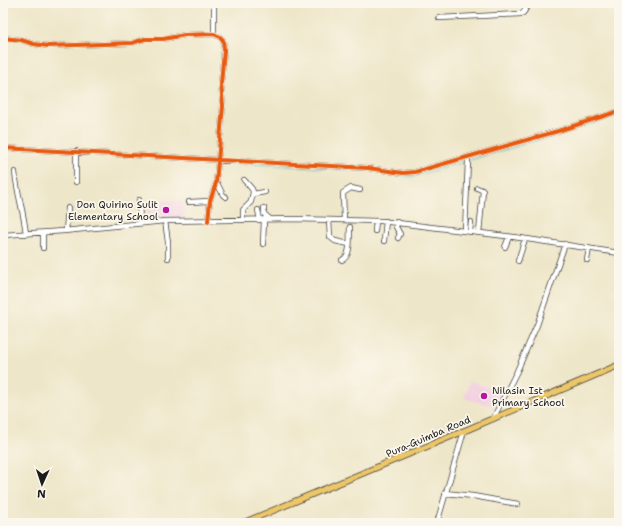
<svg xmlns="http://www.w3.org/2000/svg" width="622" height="526" font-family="'Shantell Sans',sans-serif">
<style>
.built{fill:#f3cfe0}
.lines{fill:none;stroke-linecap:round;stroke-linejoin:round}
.stream{stroke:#4eb9cb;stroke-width:1}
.minor-casing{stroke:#3c3a36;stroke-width:6}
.major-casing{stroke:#3c3a36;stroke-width:7}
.minor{stroke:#fff;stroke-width:4.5}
.major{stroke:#ecc669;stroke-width:5.5}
.cycleway-casing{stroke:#fbf7ec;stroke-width:6}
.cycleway{stroke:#e8590c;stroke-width:4}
.poi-dot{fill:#b5179e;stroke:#fbf7ec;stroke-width:1.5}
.labels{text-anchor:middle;stroke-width:3.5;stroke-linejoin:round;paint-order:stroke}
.poi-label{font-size:10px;fill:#1c1c1c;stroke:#fbf7ec;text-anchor:end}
.street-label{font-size:10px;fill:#1c1c1c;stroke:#fbf7ec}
</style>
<rect width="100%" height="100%" fill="#fbf7ec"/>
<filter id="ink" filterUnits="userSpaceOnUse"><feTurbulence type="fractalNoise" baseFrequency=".025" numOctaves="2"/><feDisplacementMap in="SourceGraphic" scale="8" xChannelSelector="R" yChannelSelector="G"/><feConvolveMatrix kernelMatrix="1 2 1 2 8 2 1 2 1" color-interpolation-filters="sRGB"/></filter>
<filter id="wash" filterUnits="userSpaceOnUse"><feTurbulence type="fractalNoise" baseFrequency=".012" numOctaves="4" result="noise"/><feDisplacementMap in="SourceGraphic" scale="16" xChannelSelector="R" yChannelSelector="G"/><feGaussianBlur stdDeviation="0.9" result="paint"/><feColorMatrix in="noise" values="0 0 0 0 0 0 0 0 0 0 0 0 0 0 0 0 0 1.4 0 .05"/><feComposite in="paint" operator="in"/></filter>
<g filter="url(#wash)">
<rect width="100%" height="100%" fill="#eee6c8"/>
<path class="built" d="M146,200L183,201L185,220L148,221Z
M470,381L504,393L498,408L464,398Z"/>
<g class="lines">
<path class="stream" d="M189,160L216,162
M470,160L579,128L619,114
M219,162L372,171
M383,172L412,177L467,161"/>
</g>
</g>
<g filter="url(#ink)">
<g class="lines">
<defs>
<path id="minor" d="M214,3V34
M439,18L521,14C526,12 526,7 528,3
M3,38L21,40L34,44L48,46L132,43L145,39H163L185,35L214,34L220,37L223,40L224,50L221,84L223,106L216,183L210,201L208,221
M3,148L368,168L403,173L415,172L558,131L619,111
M76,151V182
M15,172C17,193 24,213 26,234
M216,183H217L223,195L226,197
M477,188L482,190L483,191L479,233
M253,194L265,192
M139,200L140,223
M189,202L210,201
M264,208V214L270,219
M258,210L260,220
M243,220V210L251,202L253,192L252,189L244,180
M329,220L330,237L335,241L349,244
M344,220L343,193L351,188L360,190
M165,221L168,242V258
M397,222L396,227L400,234L398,238
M66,231L68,208
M375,231L376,221
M465,231L468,161
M470,231L471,222
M43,233V248
M3,235L64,231L165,221L292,219L381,221L514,237L619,253
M384,241L386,221
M263,244L264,219
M505,247L509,237
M342,260C352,256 349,236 350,227
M587,260L589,248
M518,261L525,239
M493,419L517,371L537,325L565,244
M445,493L473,496L518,504
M437,523L464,431"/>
<path id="major" d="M243,523L464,431L619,365"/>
</defs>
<use href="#minor" class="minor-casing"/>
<use href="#major" class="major-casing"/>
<use href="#minor" class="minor"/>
<use href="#major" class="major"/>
<defs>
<path id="cycleway" d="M3,38L21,40L34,44L48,46L132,43L145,39H163L185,35L214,34L220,37L223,40L224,50L221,84L223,106L216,183L210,201L208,221
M3,148L368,168L403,173L415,172L558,131L619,111"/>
</defs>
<use href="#cycleway" class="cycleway-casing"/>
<use href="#cycleway" class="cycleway"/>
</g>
</g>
<g class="poi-dot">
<circle cx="166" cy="210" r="4"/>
<circle cx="484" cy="396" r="4"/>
</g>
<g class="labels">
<g class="poi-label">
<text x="158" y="208">Don Quirino Sulit<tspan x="158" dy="12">Elementary School</tspan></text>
<text x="492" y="394" text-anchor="start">Nilasin Ist<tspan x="492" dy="12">Primary School</tspan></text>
</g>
<g class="street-label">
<text transform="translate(428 436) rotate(-23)" y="4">Pura-Guimba Road</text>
</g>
</g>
<rect width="622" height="526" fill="none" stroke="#fbf7ec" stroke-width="16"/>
<g transform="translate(42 484) rotate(183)" stroke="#fbf7ec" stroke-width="3" paint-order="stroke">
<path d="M0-3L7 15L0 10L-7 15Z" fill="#1c1c1c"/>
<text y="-6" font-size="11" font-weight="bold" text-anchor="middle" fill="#1c1c1c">N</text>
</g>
</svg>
